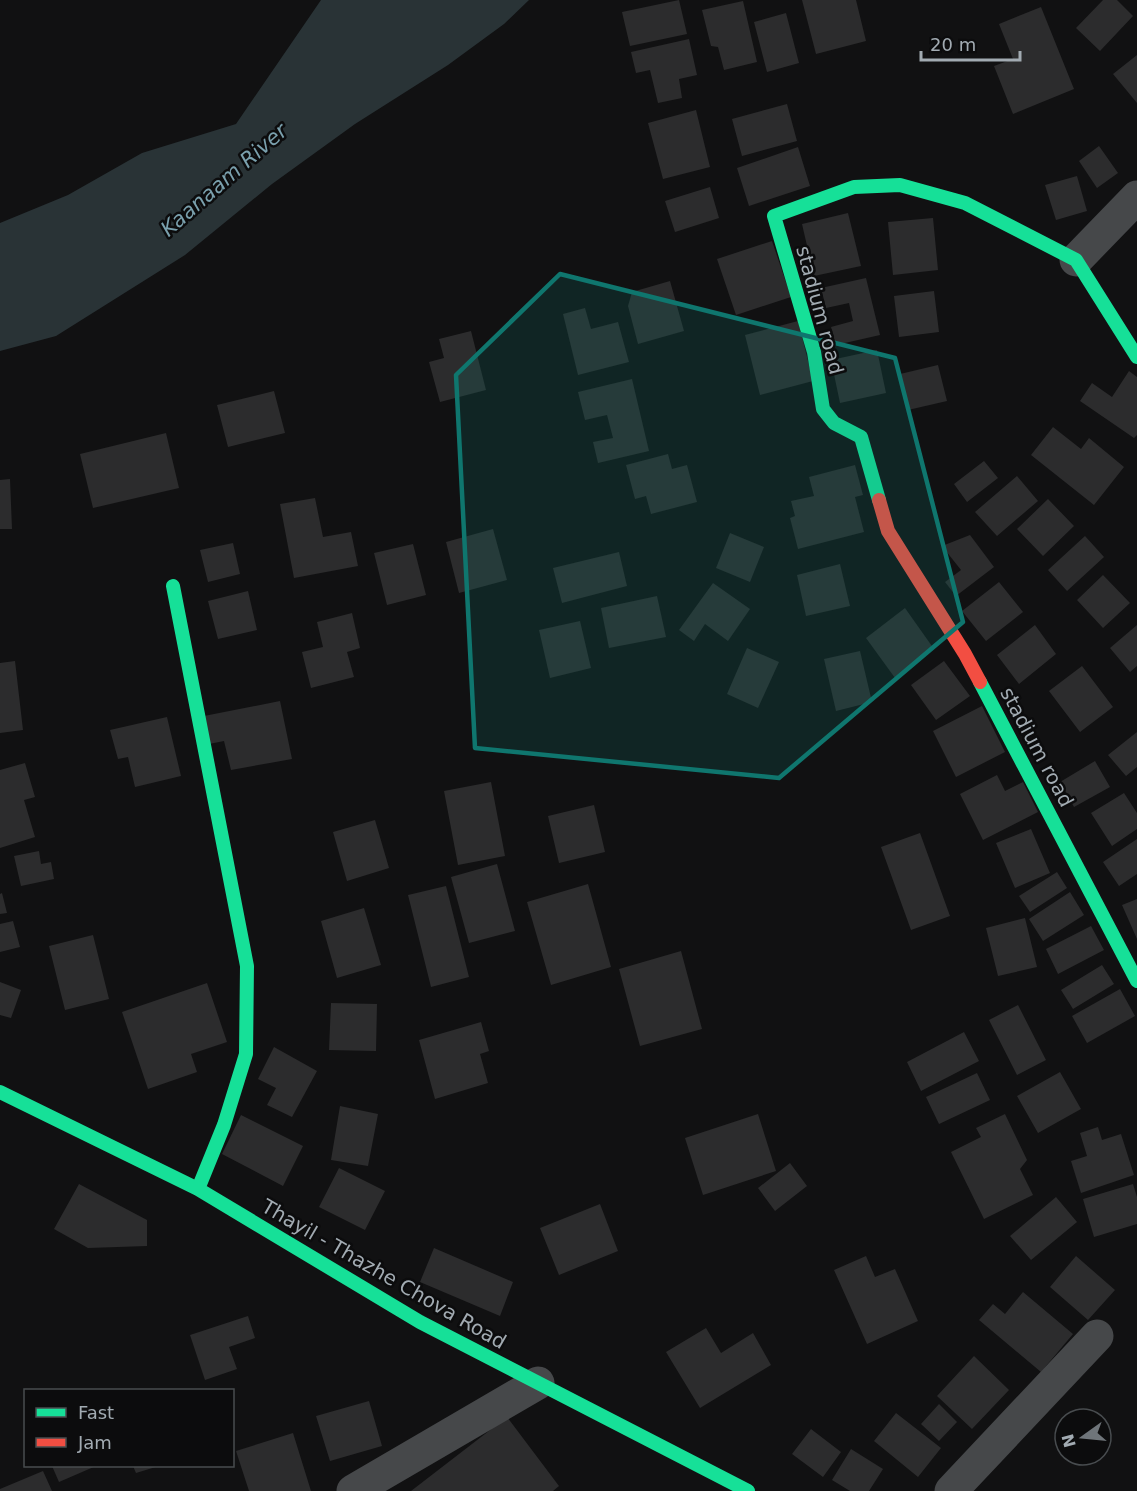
<svg xmlns="http://www.w3.org/2000/svg" width="1137" height="1491" font-family="'DejaVu Sans',sans-serif">
<style>
.water{fill:#293336}
.building{fill:#2c2c2d}
.lines{fill:none;stroke-linecap:round;stroke-linejoin:round}
.street{stroke:#46484a;stroke-width:33}
.fast{stroke:#16e098;stroke-width:14}
.jam{stroke:#f24e42;stroke-width:14}
.marked{fill:#0f766e;fill-opacity:0.2;stroke:#0f766e;stroke-width:4.5;stroke-linejoin:round}
.labels{text-anchor:middle;stroke-width:5;stroke-linejoin:round;paint-order:stroke}
.street-label{font-size:20px;fill:#a2abb2;stroke:#0c0c0d}
.water-label{font-size:21px;font-style:italic;fill:#7aa0ad;stroke:#0c0c0d}
</style>
<rect width="100%" height="100%" fill="#111112"/>
<path class="water" d="M321,0H529L504,24L448,65L355,124L272,184L185,255L56,336L0,351V223L68,195L142,153L236,124Z"/>
<path class="building" d="M679,0L687,34L630,46L622,12Z
M802,0H856L866,41L816,54Z
M1103,0H1117L1133,16L1100,51L1076,28Z
M743,1L757,62L724,70L718,47L711,46L702,10Z
M1041,7L1074,89L1013,114L994,66L1013,59L999,24Z
M786,13L799,63L767,72L754,22Z
M689,39L697,75L679,79L682,98L658,103L650,70L636,73L631,52Z
M1137,55V103L1113,74Z
M787,104L797,141L742,156L732,119Z
M696,110L710,167L663,179L648,123Z
M1099,146L1118,173L1097,188L1079,161Z
M798,147L810,186L749,206L737,168Z
M1077,176L1087,211L1056,220L1045,185Z
M710,187L719,218L675,232L665,201Z
M848,213L861,266L814,276L802,224Z
M933,218L938,270L893,275L888,222Z
M772,241L791,297L736,315L717,259Z
M866,278L880,335L836,345L831,327L853,321L849,303L826,308L821,288Z
M670,281L684,331L638,344L628,306L632,292Z
M934,291L939,332L899,337L894,296Z
M585,308L591,329L618,322L629,362L578,375L563,314Z
M798,321L813,381L760,395L745,335Z
M471,331L486,390L440,402L429,362L444,358L439,339Z
M877,350L886,393L840,403L831,360Z
M938,365L947,401L908,410L900,374Z
M1129,371L1137,377V435L1134,438L1080,401L1092,383L1112,397Z
M632,379L649,451L598,463L593,442L613,438L607,415L585,420L578,392Z
M274,391L285,433L228,447L217,405Z
M1053,427L1081,449L1089,438L1124,467L1094,505L1031,455Z
M166,433L179,488L93,508L80,454Z
M668,454L672,469L687,465L697,502L651,514L646,496L635,499L626,465Z
M984,461L998,478L967,502L954,484Z
M855,465L863,495L855,497L864,532L798,549L790,518L795,516L791,501L814,496L809,477Z
M1017,476L1038,501L997,536L975,512Z
M10,479L12,529H0V480Z
M315,498L323,537L351,532L358,566L294,578L280,504Z
M1048,499L1074,526L1043,556L1017,529Z
M493,529L507,580L459,593L446,542Z
M730,533L764,547L750,582L716,568Z
M970,535L994,567L956,596L945,582L961,570L942,546Z
M1085,536L1104,557L1067,591L1048,570Z
M233,543L240,574L208,582L200,550Z
M413,544L426,595L387,605L374,553Z
M619,552L627,586L562,603L553,568Z
M840,564L850,606L806,616L797,575Z
M1103,575L1130,603L1103,628L1077,600Z
M999,582L1023,612L986,641L962,611Z
M713,583L750,609L728,641L705,624L694,641L679,630Z
M248,591L257,630L218,639L208,601Z
M657,596L666,637L609,648L601,608Z
M905,608L934,649L895,678L866,638Z
M352,613L360,648L347,652L354,677L311,688L302,652L323,647L317,622Z
M580,621L591,668L550,678L539,630Z
M1035,625L1056,654L1019,684L997,655Z
M1137,625V666L1130,672L1110,648Z
M747,648L779,662L758,708L727,694Z
M860,651L872,702L836,711L824,659Z
M15,661L23,730L0,733V663Z
M944,661L970,696L936,720L911,685Z
M1082,666L1113,707L1080,732L1049,691Z
M280,701L292,759L231,770L224,741L209,744L204,716Z
M982,706L1005,752L956,777L933,731Z
M167,717L181,776L135,787L128,757L118,759L110,730Z
M1137,732V767L1126,776L1108,755Z
M1095,761L1110,787L1074,807L1060,782Z
M25,763L35,797L24,800L35,837L0,848V770Z
M997,775L1005,791L1023,782L1038,812L983,840L960,794Z
M491,782L505,856L458,865L444,791Z
M1124,793L1137,813V829L1112,846L1091,813Z
M594,805L605,852L559,863L548,816Z
M375,820L389,868L347,881L333,832Z
M1031,829L1050,873L1015,888L996,843Z
M920,833L950,916L911,930L881,847Z
M1137,839V874L1119,886L1103,862Z
M39,851L41,864L51,862L54,879L21,886L14,856Z
M497,864L515,931L469,943L451,877Z
M1057,872L1067,888L1030,912L1019,896Z
M588,884L611,967L551,985L527,902Z
M446,886L469,977L431,987L408,895Z
M1070,892L1084,915L1043,941L1029,919Z
M2,893L7,913L0,914V894Z
M1137,899V939L1122,905Z
M364,908L381,965L337,978L321,921Z
M1025,918L1037,967L998,976L986,928Z
M13,921L20,947L0,952V924Z
M1091,926L1104,950L1058,974L1046,949Z
M93,935L109,999L65,1010L49,946Z
M681,951L702,1029L640,1046L619,969Z
M1102,965L1114,984L1073,1009L1061,990Z
M0,982L21,990L11,1018L0,1015Z
M207,983L227,1042L191,1054L197,1072L148,1089L122,1012Z
M1120,989L1135,1016L1087,1043L1072,1016Z
M331,1003L377,1004L376,1051L329,1050Z
M1018,1005L1046,1060L1017,1075L989,1020Z
M481,1022L489,1051L480,1054L488,1083L435,1099L419,1040Z
M964,1032L979,1061L921,1091L907,1062Z
M274,1047L317,1071L292,1117L267,1105L276,1088L258,1079Z
M1060,1072L1081,1109L1038,1133L1017,1096Z
M977,1073L990,1100L939,1124L926,1097Z
M340,1106L378,1114L368,1166L331,1160Z
M758,1114L776,1171L703,1195L685,1138Z
M1005,1114L1027,1160L1020,1169L1033,1195L984,1219L951,1152L981,1137L976,1128Z
M241,1115L303,1146L283,1186L222,1154Z
M1098,1127L1102,1140L1121,1134L1134,1175L1081,1193L1071,1161L1087,1156L1080,1133Z
M790,1163L807,1186L775,1211L758,1188Z
M339,1168L385,1191L365,1230L319,1207Z
M79,1184L147,1220V1246L88,1248L54,1229Z
M1133,1184L1137,1197V1224L1094,1237L1083,1199Z
M1056,1197L1077,1222L1031,1260L1010,1236Z
M600,1204L618,1251L559,1275L540,1228Z
M434,1248L513,1282L500,1316L420,1282Z
M866,1256L875,1277L895,1269L918,1321L867,1344L834,1270Z
M1076,1256L1115,1290L1088,1320L1050,1287Z
M1023,1292L1073,1334L1041,1372L979,1320L993,1304L1005,1314Z
M248,1316L255,1338L229,1347L237,1369L205,1380L190,1335Z
M706,1328L721,1353L753,1333L771,1365L700,1408L666,1352Z
M974,1356L1009,1390L972,1429L937,1396Z
M369,1401L382,1446L330,1461L316,1416Z
M939,1404L957,1422L939,1441L921,1424Z
M896,1413L941,1448L918,1477L874,1441Z
M507,1417L559,1486L553,1491H411Z
M811,1429L841,1452L823,1477L792,1454Z
M293,1433L311,1491H249L236,1451Z
M851,1449L883,1469L869,1491H850L832,1480Z
M52,1466H96L59,1482Z
M133,1466H159L136,1473Z
M43,1471L52,1491H0V1489Z"/>
<g class="lines">
<path class="street" d="M1076,260L1137,197
M353,1491L538,1383
M951,1491L1097,1336"/>
<path class="fast" d="M879,500L861,437L834,423L823,409L814,352L774,216L854,187L900,185L965,203L1076,260L1137,357
M173,586L247,966L246,1054L224,1125L198,1189
M980,682L1137,981
M0,1092L198,1189L420,1322L748,1491"/>
<path class="jam" d="M879,500L888,531L965,654L980,682"/>
</g>
<path class="marked" d="M560,274L895,358L963,622L779,778L475,748L456,375Z"/>
<g class="labels">
<g class="street-label">
<text transform="translate(820 310) rotate(75)" y="7">stadium road</text>
<text transform="translate(1037 747) rotate(62)" y="7">stadium road</text>
<text transform="translate(384 1274) rotate(30)" y="7">Thayil - Thazhe Chova Road</text>
</g>
<g class="water-label">
<text transform="translate(224 180) rotate(-41)" y="7">Kaanaam River</text>
</g>
</g>
<rect x="24" y="1389" width="210" height="78" fill="#0c0c0d" stroke="#484c4f" stroke-width="1.5"/>
<rect x="36" y="1408" width="30" height="9" fill="#16e098" stroke="#484c4f" stroke-width="1.5"/>
<text x="78" y="1419" font-size="18" fill="#a2abb2">Fast</text>
<rect x="36" y="1438" width="30" height="9" fill="#f24e42" stroke="#484c4f" stroke-width="1.5"/>
<text x="78" y="1449" font-size="18" fill="#a2abb2">Jam</text>
<g transform="translate(1083 1437) rotate(255)"><circle r="28" fill="#0c0c0d" stroke="#484c4f" stroke-width="1.5"/>
<path d="M0-4.5L10 22L0 15L-10 22Z" fill="#6f757a"/>
<text y="-9" font-size="16" font-weight="bold" text-anchor="middle" fill="#a2abb2">N</text>
</g>
<path d="M921 51v9h99v-9" fill="none" stroke="#a2abb2" stroke-width="3"/>
<text x="930" y="51" font-size="18" fill="#a2abb2" stroke="#0c0c0d" stroke-width="4.5" paint-order="stroke">20 m</text>
</svg>
